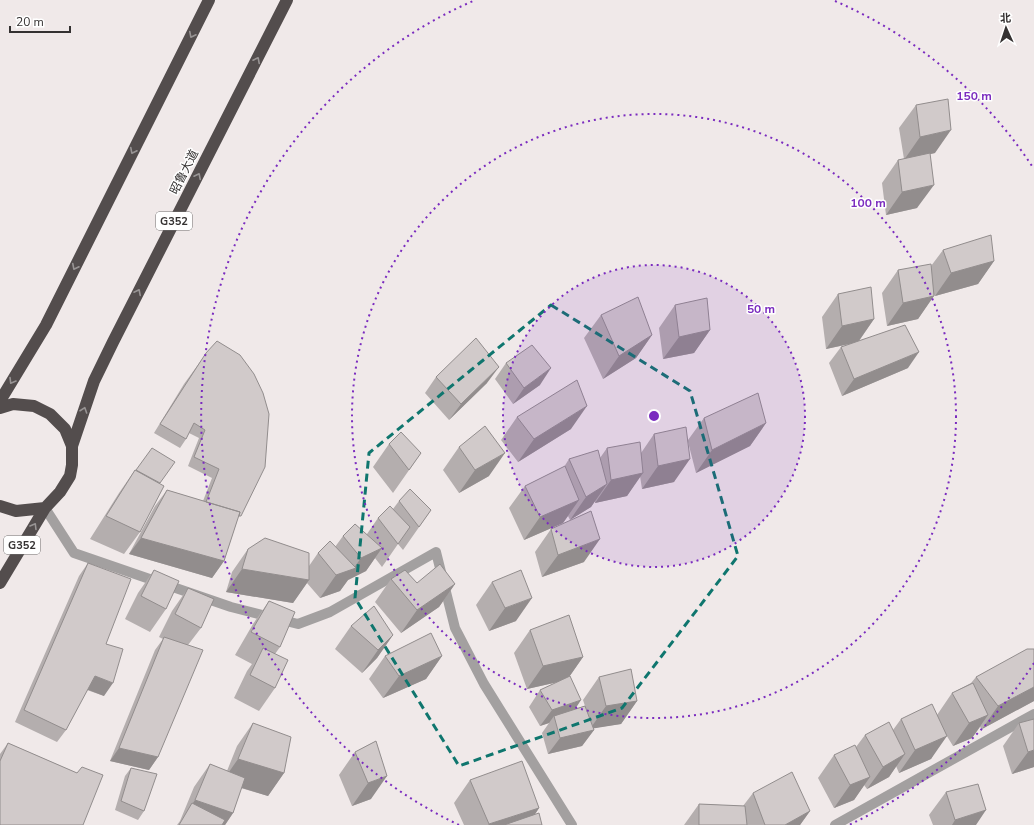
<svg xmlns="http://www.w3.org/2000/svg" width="1034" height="825" font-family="'Nunito Sans','Noto Sans SC',sans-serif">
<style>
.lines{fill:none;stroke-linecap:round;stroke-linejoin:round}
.minor{stroke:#a3a0a0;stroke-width:10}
.highway{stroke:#534d4d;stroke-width:12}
.wall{fill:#b4aeae}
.shaded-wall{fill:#928d8d}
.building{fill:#d1caca;stroke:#928d8d}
.oneway{stroke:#989494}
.marked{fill:none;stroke:#0f766e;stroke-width:3;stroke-dasharray:8 5;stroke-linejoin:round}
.ring{fill:none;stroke:#7b2cbf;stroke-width:2;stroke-dasharray:2 4}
.labels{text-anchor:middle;stroke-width:3;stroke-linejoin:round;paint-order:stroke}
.shield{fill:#fff;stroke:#716f6f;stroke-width:1}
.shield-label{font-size:11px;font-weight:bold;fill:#343131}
.street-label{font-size:12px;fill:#343131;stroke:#fff}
.centre{fill:#7b2cbf;stroke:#fff;stroke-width:2}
.ring-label{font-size:12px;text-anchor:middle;font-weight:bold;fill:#7b2cbf;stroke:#fff;stroke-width:3;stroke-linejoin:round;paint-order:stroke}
</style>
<rect width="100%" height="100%" fill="#f0e9e9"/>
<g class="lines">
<path class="minor" d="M45,508L74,553L231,607L298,624L330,612L436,552L455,628L484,684L572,825
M835,825L1034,714"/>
<path class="highway" d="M0,401L46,325L209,0
M0,408L13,404L34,406L50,414L65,429L72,446V465L70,476L60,492L45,508L16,511L0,506
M72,446L94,381L113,342L287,0
M0,583L45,508"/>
</g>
<path class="wall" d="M916,105L935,153L930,154L917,208L886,215L882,183L898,160L904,159L899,128Z
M943,250L994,261L978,284L935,296L934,295L918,319L887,326L882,293L898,270L931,266Z
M838,294L874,319L859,341L908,368L842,396L829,363L841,347L850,344L826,349L822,317Z
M675,305L710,330L694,353L663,359L659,328Z
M601,315L652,335L636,358L603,379L584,338Z
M200,362L237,521L224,561L212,578L129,554L155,506L167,490L203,501L212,478L188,466L199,438L189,433L186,439L180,448L154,433L184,384Z
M506,363L540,385L513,404L495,379Z
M436,377L487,383L449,420L425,393Z
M517,417L571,429L518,462L501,440Z
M704,418L766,423L750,446L696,473L688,442L674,482L642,489L640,476L627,496L595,503V501L591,507L570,520L568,516L563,523L524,540L509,508L525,486L564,467L569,459L600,458L607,448L641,453L654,434L688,440Z
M389,444L421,453L393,493L373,467Z
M459,447L489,476L459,493L443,470Z
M135,470L160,483L140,532L124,554L90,539L119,493Z
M399,501L431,510L403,550L398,544L382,567L375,558L366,571L348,580L340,591L320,598L307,583L293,603L226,592L232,572L248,549L309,566L318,553L335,547L343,536L367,534L378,518L393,509Z
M551,529L584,562L542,577L535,552Z
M88,563L106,644L104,696L87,690L66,730L57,742L15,722L79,576Z
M154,570L166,609L150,632L125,619L138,593Z
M391,579L417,583L455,584L439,607L401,633L375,602Z
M492,582L516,621L489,631L476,605Z
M188,588L201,628L188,645L158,757L149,770L110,761L155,650L163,639L159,637L172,611Z
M269,601L280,647L275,654V688L259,711L234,698L247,671L252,664L235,655L253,624Z
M351,626L393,635L377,658L362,673L335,649Z
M530,630L583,657L569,677L575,709L585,706L583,700L599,677L637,701L621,724L593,728L594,730L582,746L548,754L542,733L549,723L540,726L529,707L540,690L558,682L527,689L514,653Z
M1034,649V701L982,729L980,727L972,738L953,746L945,733L931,759L899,773L896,766L889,777L867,789L864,785L854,800L834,808L818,778L834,755L856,747L865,735L893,730L901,719L937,715L952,693L971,683L976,677Z
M385,656H442L426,679L383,698L369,679Z
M253,723L284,773L268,796L241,788L233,813L225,825H177L180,821L194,787L210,764L227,771L237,746Z
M1019,723L1034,767L1012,774L1003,746Z
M376,741L371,799L352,806L339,775L355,752Z
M8,743L77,773L103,775L0,825V754Z
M131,768L144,811L138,820L115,810L125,776Z
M470,780L539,808L535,814L542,825H464L454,803Z
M946,792L976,825H933L929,815Z
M753,793L810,811L800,825H684L699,804L743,806Z"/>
<path class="shaded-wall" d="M951,130L935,153L904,160L920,137Z
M934,185L917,208L886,215L902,192Z
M994,261L978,284L935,296L951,273Z
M934,296L918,319L887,326L903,303Z
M874,319L858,342L826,349L842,326Z
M710,330L694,353L663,359L679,337Z
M652,335L636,358L603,379L619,356Z
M919,352L908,368L842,396L854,379Z
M499,367L487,383L449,420L461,404Z
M551,368L540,385L513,404L524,388Z
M587,406L571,429L518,462L534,439Z
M766,423L750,446L696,473L712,450Z
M505,453L489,476L459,493L475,470Z
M690,459L674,482L642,489L658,466Z
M643,473L627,496L595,503L611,480Z
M607,484L591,507L570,520L586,497Z
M579,500L563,523L524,540L540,517Z
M141,538L224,561L212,578L129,554Z
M600,539L584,562L542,577L558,555Z
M382,548L366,571L348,580L340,591L320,598L336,575L353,569L361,558Z
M242,569L309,580L293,603L226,592Z
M455,584L439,607L401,633L417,610Z
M532,598L516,621L489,631L505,608Z
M393,635L377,658L362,673L378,650Z
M442,656L426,679L383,698L399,676Z
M583,657L567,680L527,689L543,666Z
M95,676L113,683L104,696L86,689Z
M1034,687V701L982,729L998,706Z
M581,700L570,717L554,716L549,723L540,726L552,710Z
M637,701L621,724L590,729L606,706Z
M988,715L972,738L953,746L969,723Z
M594,730L582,746L548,754L560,738Z
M947,736L931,759L899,773L915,750Z
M119,748L158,757L149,770L110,761Z
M1034,750V767L1012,774L1028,752Z
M905,754L889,777L867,789L883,767Z
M238,759L284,773L268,796L222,782Z
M387,776L371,799L352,806L368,783Z
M870,777L854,800L834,808L850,785Z
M195,800L233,813L225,825H185L188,810Z
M539,808L528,825H488L489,824Z
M986,810L976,825H952L955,820Z
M810,811L800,825H785Z"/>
<path class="building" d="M948,99L951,130L920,137L916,105Z
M930,153L934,185L902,192L898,160Z
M991,235L994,261L951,273L943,250Z
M931,264L934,296L903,303L898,270Z
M871,287L874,319L842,326L838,294Z
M638,297L652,335L619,356L601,315Z
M707,298L710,330L679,337L675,305Z
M905,325L919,352L854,379L841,347Z
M476,338L499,367L461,404L436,377Z
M217,341L240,355L254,374L263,393L269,414L265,467L241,516H239L240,512L206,502L219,469L194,457L205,430L194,423L186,439L160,424L191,376L206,353Z
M532,345L551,368L524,388L506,363Z
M577,380L587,406L534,439L517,417Z
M758,393L766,423L712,450L704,418Z
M485,426L505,453L475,470L459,447Z
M686,427L690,459L658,466L654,434Z
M401,432L421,453L409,470L389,444Z
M640,442L643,473L611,480L607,448Z
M152,448L175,462L160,483L136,470Z
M598,450L607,484L586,497L569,459Z
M565,466L579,500L540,517L525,486Z
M135,470L164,486L140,532L106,516Z
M410,489L431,510L419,527L399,501Z
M167,490L240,512L224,561L141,538Z
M390,506L410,527L398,544L378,518Z
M591,511L600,539L558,555L551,529Z
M355,524L382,548L361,558L343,536Z
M265,538L309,553V580L242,569L248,549Z
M330,541L356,568L336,575L318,553Z
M88,563L131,579L106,644L123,649L113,683L95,676L66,730L24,710Z
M440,564L455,584L417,610L391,579L405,570L417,583Z
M154,570L179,581L166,609L141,596Z
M521,570L532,598L505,608L492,582Z
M188,588L214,599L201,628L175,614Z
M269,601L295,612L280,647L251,632Z
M374,606L393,635L378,650L351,626Z
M569,615L583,657L543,666L530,630Z
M431,633L442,656L399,676L385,656Z
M164,637L203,650L158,757L119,748Z
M263,648L288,660L275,688L250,675Z
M1027,649H1034V687L998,706L976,677Z
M631,669L637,701L606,706L599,677Z
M570,676L581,700L552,710L540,690Z
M973,683L988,715L969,723L952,693Z
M932,704L947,736L915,750L901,719Z
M585,706L594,730L560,738L554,716Z
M1034,719V750L1028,752L1019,723Z
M889,722L905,754L883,767L865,735Z
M253,723L291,737L284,773L238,759Z
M376,741L387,776L368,783L355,752Z
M8,743L77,773L82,767L103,775L83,825H0V761Z
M855,745L870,777L850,785L834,755Z
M522,761L539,808L489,824L470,780Z
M210,764L245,778L233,813L195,800Z
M131,768L157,774L144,811L121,801Z
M792,772L810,811L785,825H765L753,793Z
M978,784L986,810L955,820L946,792Z
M192,803L225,820L222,825H179Z
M699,804L745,806L747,825H699Z
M539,813L542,825H504Z"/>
<defs><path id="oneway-chevron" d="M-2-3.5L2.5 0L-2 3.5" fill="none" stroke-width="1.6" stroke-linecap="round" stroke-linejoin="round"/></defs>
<g class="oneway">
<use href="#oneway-chevron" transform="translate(192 35) rotate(117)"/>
<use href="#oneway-chevron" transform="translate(257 60) rotate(-63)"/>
<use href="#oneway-chevron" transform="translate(133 151) rotate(117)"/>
<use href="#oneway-chevron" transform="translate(198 176) rotate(-63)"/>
<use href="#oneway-chevron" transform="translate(75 267) rotate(117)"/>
<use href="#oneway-chevron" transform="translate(138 292) rotate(-63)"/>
<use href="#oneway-chevron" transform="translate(12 381) rotate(121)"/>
<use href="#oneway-chevron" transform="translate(84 410) rotate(-71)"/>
<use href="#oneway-chevron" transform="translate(34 526) rotate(-59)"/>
</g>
<path class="marked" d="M551,305L690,391L738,556L622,708L459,766L355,598L369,453Z"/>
<circle cx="654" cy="416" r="151" fill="#7b2cbf" fill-opacity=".12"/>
<g class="ring">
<circle cx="654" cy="416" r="151"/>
<circle cx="654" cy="416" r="302"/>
<path d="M1034 663A453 453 0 0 1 849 825M459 825A453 453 0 0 1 473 1M835 1A453 453 0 0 1 1034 169"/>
</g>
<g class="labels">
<g class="shield">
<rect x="156" y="212" width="36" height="18" rx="3"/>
<rect x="4" y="536" width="36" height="18" rx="3"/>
</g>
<g class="shield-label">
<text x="174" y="225">G352</text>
<text x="22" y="549">G352</text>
</g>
<g class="street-label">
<text transform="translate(184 172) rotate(-63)" y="4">昭鲁大道</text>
</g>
</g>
<circle cx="654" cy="416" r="6" class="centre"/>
<g class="ring-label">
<text x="974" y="100">150 m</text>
<text x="868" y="207">100 m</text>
<text x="761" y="313">50 m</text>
</g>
<g transform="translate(1006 28) rotate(357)" stroke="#ffffff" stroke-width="3" paint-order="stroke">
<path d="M0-3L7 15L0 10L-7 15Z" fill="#343131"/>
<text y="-6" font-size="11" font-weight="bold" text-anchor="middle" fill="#343131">北</text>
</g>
<path d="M10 26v6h60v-6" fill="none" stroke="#343131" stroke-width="2"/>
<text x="16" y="26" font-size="12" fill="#343131" stroke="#ffffff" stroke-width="3" paint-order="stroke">20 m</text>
</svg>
